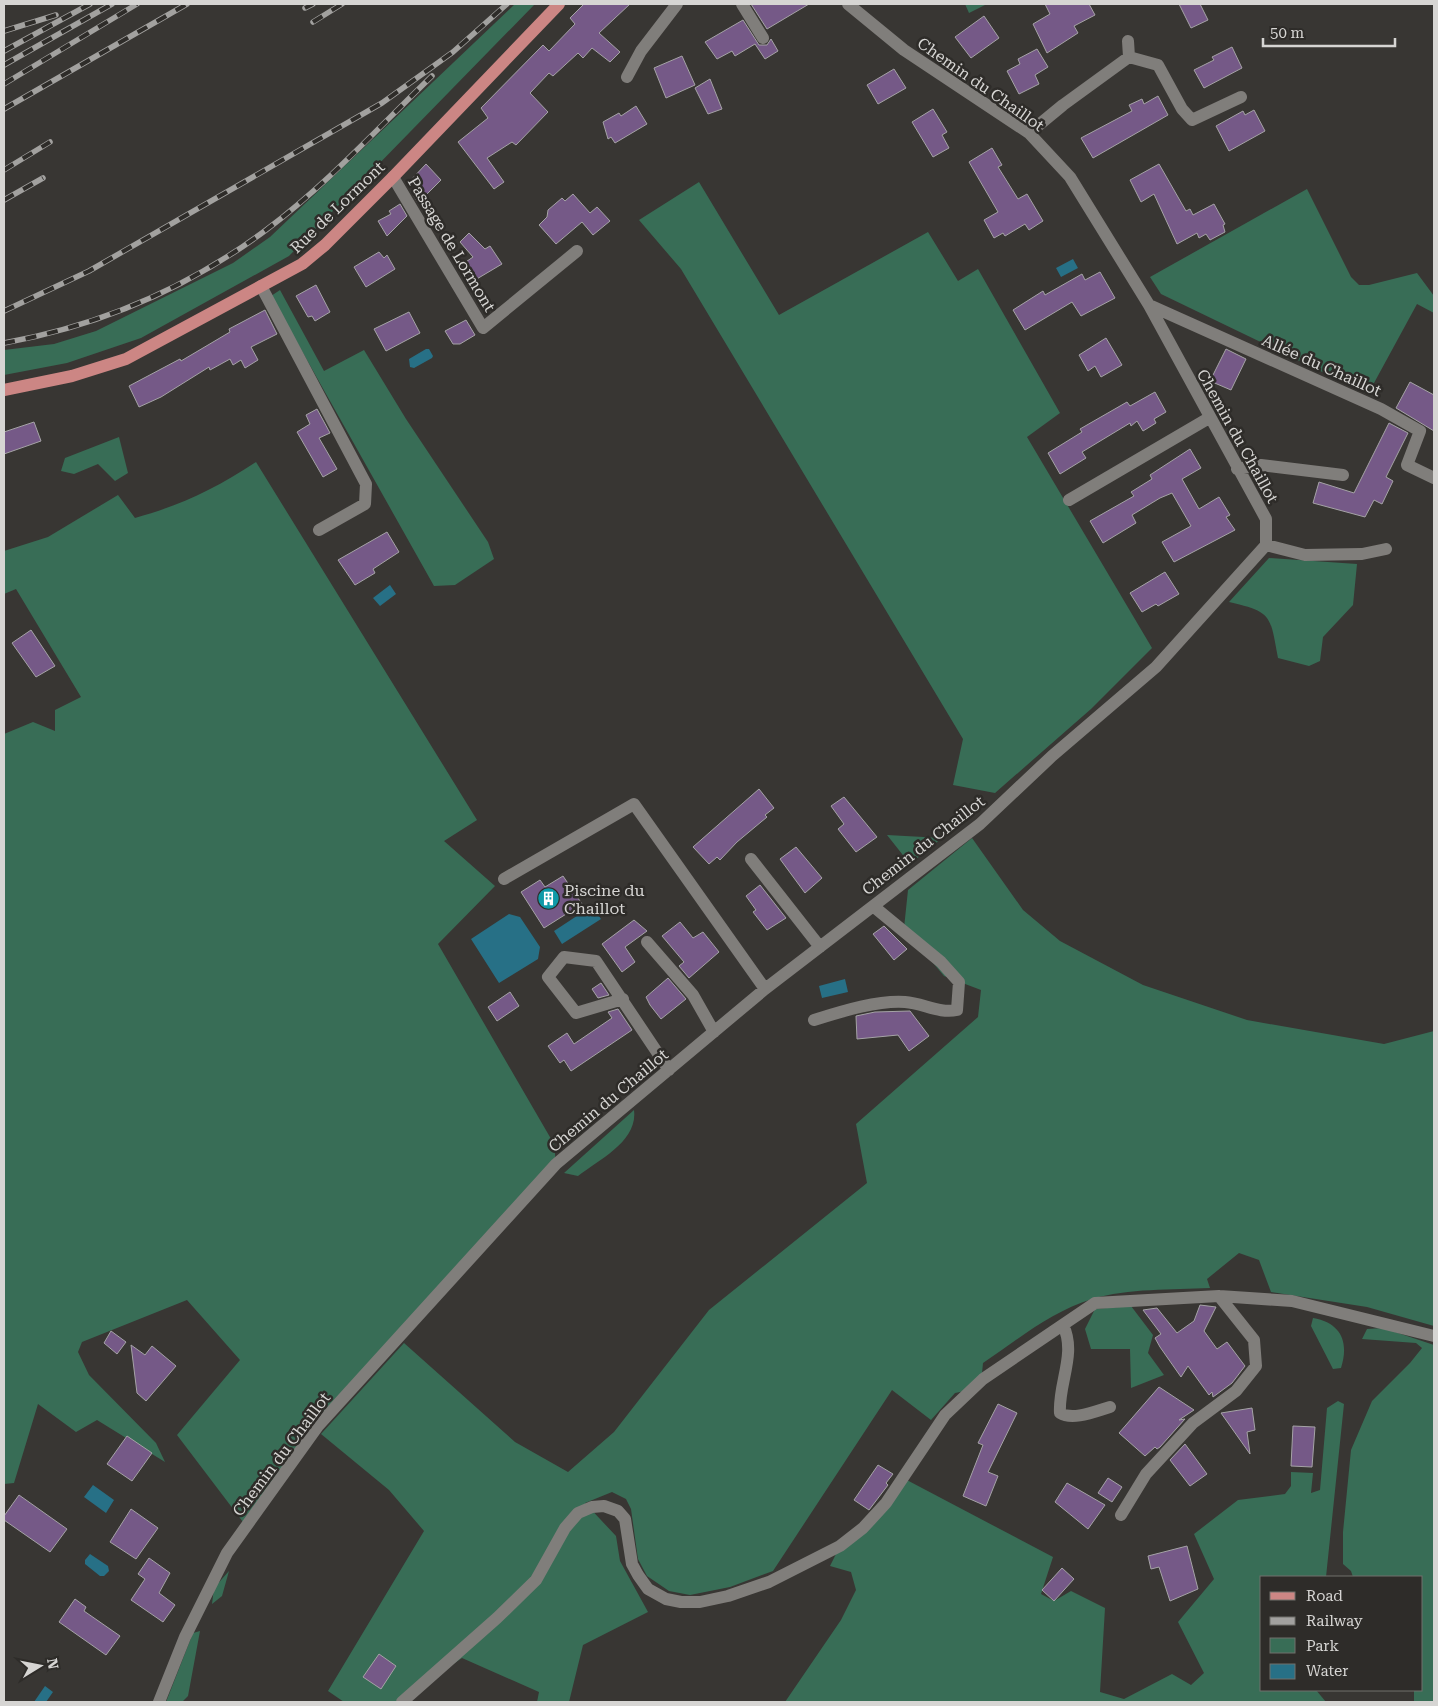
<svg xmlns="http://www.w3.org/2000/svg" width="1438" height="1706" font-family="'Roboto Serif',serif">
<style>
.green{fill:#386d56}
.water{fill:#277086}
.building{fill:#755987;stroke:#a5a3a6}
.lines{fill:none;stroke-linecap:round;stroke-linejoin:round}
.minor{stroke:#807e7b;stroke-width:12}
.major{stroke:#cc8684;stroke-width:12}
.rail-casing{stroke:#a2a19f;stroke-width:5.5}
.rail{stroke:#2e2c29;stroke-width:4;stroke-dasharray:11;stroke-linecap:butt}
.labels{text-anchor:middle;stroke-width:5;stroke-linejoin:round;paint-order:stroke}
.street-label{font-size:16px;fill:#d6d5d3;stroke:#2e2c29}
.poi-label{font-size:16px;fill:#d6d5d3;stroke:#2e2c29;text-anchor:start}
</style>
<rect width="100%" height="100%" fill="#383633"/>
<path class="green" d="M515,4H535L289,256L141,338L67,363L4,375V350L54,344L96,331L233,263L270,237Z
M965,4H987L969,13Z
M699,182L779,315L928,232L958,281L978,269L1060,413L1027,437L1152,648L1091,709L995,793L953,785L963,739L681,269L639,220Z
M1307,189L1351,277L1359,285H1369L1417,273L1434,296V313L1417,304L1368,394L1161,294L1150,277Z
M280,290L324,371L364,350L406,419L488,542L494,559L455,585L434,586L271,296Z
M119,437L128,473L115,481L98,464L74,474L61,471L65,458Z
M256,462L477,820L444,841L495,886L438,944L554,1144L556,1164L318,1426L246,1526L177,1435L240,1360L187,1300L82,1342L78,1352L89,1375L156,1443L165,1462L97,1420L76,1432L38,1404L14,1483L4,1484V734L33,722L55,731V710L81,697L16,589L4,594V551L48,537L118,495L135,518C181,505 215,489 256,462Z
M1269,558L1357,564L1353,605L1323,637L1320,661L1309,666L1278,658C1270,616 1273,612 1229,602Z
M887,835L942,838L910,864Z
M972,838L1023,910L1060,941L1143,985L1247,1020L1384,1044L1434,1031V1326L1367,1307L1271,1292L1259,1260L1239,1253L1207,1279L1210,1288C1171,1290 1129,1288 1092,1299C1052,1311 1017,1340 983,1363L982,1373L965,1391L955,1393L931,1420L892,1390L773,1571L730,1587L690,1595L669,1591L647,1576L638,1559L631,1509L626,1499L612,1492L585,1503L616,1536L620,1561L648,1612L583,1645L569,1702H537L539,1692L462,1658L397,1702H344L328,1691L424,1531L389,1490L321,1434L404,1343L515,1442L568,1472L614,1432L709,1310L867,1183L856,1124L978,1017L981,990L944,976L904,928L908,890Z
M634,1110C638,1141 600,1159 578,1176L564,1173Z
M1131,1306L1153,1335L1148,1353L1164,1375L1131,1388L1130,1349H1091L1085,1329L1095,1309Z
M1313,1318C1342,1323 1349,1343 1341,1368L1333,1369L1311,1326Z
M1383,1328L1434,1345V1702H1414V1690H1422V1577H1353L1351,1571L1343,1564V1532L1351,1450L1372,1401L1410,1363L1422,1348L1416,1343L1362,1339L1367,1329Z
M1338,1401L1344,1404L1326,1577H1262V1690H1316L1326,1702H785L841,1620L856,1590L851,1572L830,1566L840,1546L903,1478L1053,1557L1041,1594L1054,1601L1071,1591L1105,1608L1100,1692L1124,1699L1172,1674L1191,1685L1204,1673L1178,1622L1214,1579L1194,1534L1238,1500L1285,1494L1291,1486V1472L1313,1473L1311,1493L1320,1490L1327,1408Z
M229,1571L222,1596L212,1604L214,1588Z
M200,1631L188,1696L182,1702H166L193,1633Z"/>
<path class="water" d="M1073,259L1078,268L1061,277L1056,268Z
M426,349H429L433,356L432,358L414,368L410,367L409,359Z
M390,585L396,594L380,606L373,598Z
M592,906L601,919L562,944L554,931Z
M509,914L520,917L540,947L538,959L499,983L471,939Z
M845,979L848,992L822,998L819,986Z
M93,1485L114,1500L106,1513L84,1497Z
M90,1554L108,1566L109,1571L104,1576H100L85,1564V1560Z
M45,1686L53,1692L46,1702H34Z"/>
<path class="building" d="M584,4H630L599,33L620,52L610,62L592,48L583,58L578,53L553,76L549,73L530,93L548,112L516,145L512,142L487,158L504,182L494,189L458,142L488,118L481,108L543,45L549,51L575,24L570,18Z
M751,4H809L767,29Z
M1045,4H1089L1095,15L1074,26L1078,33L1047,53L1033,24L1050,14Z
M1179,4H1200L1208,20L1191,28Z
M984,16L999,38L971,58L955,37Z
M743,20L759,45H767L771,39L778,51L765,59L755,44L735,56L732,51L717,59L705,42Z
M1232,47L1242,68L1204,88L1194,70L1214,60L1212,57Z
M1037,49L1048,67L1035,75L1039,84L1019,94L1007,71L1020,64L1018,59Z
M682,56L695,85L666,98L654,68Z
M894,69L906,88L878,104L867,85Z
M710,79L722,109L708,114L695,88Z
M1158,96L1168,115L1093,158L1081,138L1132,111L1129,105L1142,99L1144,104Z
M636,106L647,124L615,143L611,137L608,139L603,122L619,113L621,116Z
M933,109L947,132L942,135L949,148L933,157L912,122Z
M1254,110L1265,131L1229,151L1216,126L1243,111L1245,115Z
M992,148L1002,165L998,167L1018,199L1027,194L1043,221L1029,230L1025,224L1005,236L1003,233L994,238L984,220L998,212L969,162Z
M426,164L441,180L418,203L414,196L420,193L410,181Z
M1159,164L1186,211L1190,209L1193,215L1214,204L1225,224L1223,225L1225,232L1210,240L1206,234L1199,238L1197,233L1177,244L1154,194L1141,202L1130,180Z
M573,194L590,213L597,207L610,221L593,235L582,222L556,244L539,225L547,217L548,210L562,198L565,201Z
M400,204L407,216L387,236L378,221L391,214L389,211Z
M469,233L485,249L490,246L502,264L470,283L460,266L473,257L460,242Z
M379,252L384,258L387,255L395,269L366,287L354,267Z
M1100,272L1115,298L1081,316L1072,302L1025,330L1013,310L1043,291L1045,295L1082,274L1085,280Z
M316,285L330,312L315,321L312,316L308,317L296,296Z
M265,310L277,334L251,347L258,360L245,368L241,360L233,365L230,359L210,370L209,367L161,397L139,407L129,386L180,359L181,361L230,332L229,329Z
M409,312L420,333L386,351L374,329Z
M466,320L475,335L460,344H453L445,331Z
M1106,338L1122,365L1101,377L1095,366L1088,371L1079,355Z
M1226,349L1246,359L1231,390L1210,381Z
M1410,382L1434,395V431L1396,408Z
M1155,392L1166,412L1154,419L1156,423L1143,431L1137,421L1131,426L1130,423L1082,452L1086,458L1060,474L1048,453L1082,432L1080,429L1127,402L1130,406Z
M317,409L330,433L319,438L337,469L323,477L297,432L310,424L306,415Z
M34,422L41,441L4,454V432Z
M1389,423L1408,433L1386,477L1393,481L1382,504L1374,500L1365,517L1313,503L1319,482L1354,493Z
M1190,449L1201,468L1182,479L1199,509L1219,497L1230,515L1226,517L1235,530L1174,562L1162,542L1191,526L1172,493L1160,498L1132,515L1136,523L1103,543L1090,521L1134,496L1131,492L1152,479L1150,475Z
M387,532L399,552L373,569L375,573L355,585L338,560Z
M1165,572L1179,594L1158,606L1156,604L1142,612L1130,593Z
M31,630L55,666L36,677L12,643Z
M759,789L774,808L765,815L767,817L737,842L720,860L717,857L709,864L693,847Z
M844,797L877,837L856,852L838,829L844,824L831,806Z
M796,847L822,878L805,893L780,859Z
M563,876L582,904L544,928L521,892L540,880L545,887Z
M760,885L786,918L767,930L753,912L756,910L746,896Z
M634,920L647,931L625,947L635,962L622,972L602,944Z
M680,922L693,938L703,932L719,952L689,978L679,966L684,962L662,936Z
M884,926L907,949L894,960L873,934Z
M668,978L686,999L661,1019L650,1005L646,997Z
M601,983L609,995L598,998L592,989Z
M510,992L519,1006L497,1021L488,1007Z
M618,1009L632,1030L571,1071L564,1060L560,1063L548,1046L567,1033L574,1044L612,1018L608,1012Z
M910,1011L929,1036L909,1051L898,1035L857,1039L856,1016L875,1012Z
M1200,1305L1216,1307L1204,1331L1217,1349L1227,1342L1245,1366L1232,1383L1213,1397L1212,1392L1209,1395L1188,1366L1181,1377L1160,1347L1155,1338L1161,1334L1143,1310L1157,1308L1177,1333L1194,1321Z
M111,1331L126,1342L117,1354L104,1343Z
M131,1345L145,1355L152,1346L176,1366L146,1401L137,1393Z
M1159,1387L1194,1410L1179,1420L1185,1419L1160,1447L1157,1449L1155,1447L1145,1456L1119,1433Z
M998,1404L1017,1413L988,1472L998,1476L986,1506L963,1496L983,1445L978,1443Z
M1252,1408L1255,1430L1247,1432L1250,1454L1221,1413Z
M1293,1426L1315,1427L1312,1467L1291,1466Z
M127,1436L152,1453L132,1481L107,1464Z
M1185,1444L1207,1474L1190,1486L1170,1460Z
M878,1465L893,1474L886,1483L888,1485L869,1510L854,1500Z
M1108,1478L1122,1487L1112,1502L1098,1493Z
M1067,1483L1105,1505L1088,1529L1055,1502Z
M19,1495L67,1529L50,1552L4,1520V1516Z
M131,1509L158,1528L136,1559L110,1542Z
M1187,1546L1198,1589L1170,1601L1159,1567L1151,1569L1148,1556Z
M149,1558L170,1573L159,1593L175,1605L163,1622L131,1600L145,1579L138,1574Z
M1062,1568L1074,1579L1054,1601L1042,1590Z
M75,1599L86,1607L84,1611L120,1636L106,1655L59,1622Z
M379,1654L396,1666L381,1689L363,1677Z"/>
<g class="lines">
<path class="minor" d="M742,4L763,38
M1129,57L1158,65L1182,109L1192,120L1241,97
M627,77L641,51L677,4
M1029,133L1063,105L1129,57L1128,41
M393,177L483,328L577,251
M261,286L366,484L365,504L319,530
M1149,305L1381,409L1420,431L1407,465L1434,478
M1237,469L1261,465L1343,475
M1069,500L1209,418
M1266,545L1305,555L1362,554L1386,549
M751,859L820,947
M504,879L634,804L765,989
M647,942L693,995L714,1032
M623,999L576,1013L548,977L564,957L596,961L669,1070
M814,1020C840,1012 877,1000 905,1002C923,1003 939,1014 957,1010L959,982L941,962L873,906
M1063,1325C1077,1354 1058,1383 1060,1413C1073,1421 1096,1411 1110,1407
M1121,1515L1146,1474L1193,1423L1236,1391L1256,1366L1254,1340L1219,1296
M159,1702L185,1637L227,1553L318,1426L556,1164L765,989L980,824L1052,756L1156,667L1266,545V519L1149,305L1070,177L1029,133L904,50L848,4
M402,1702L497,1618L536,1580L565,1528L578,1513L592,1507L604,1506L618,1511L625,1519L632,1564L638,1575L648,1589L666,1599L681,1602H700L728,1596L769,1582L840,1546L863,1528L886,1503L945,1415L983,1379L1095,1303L1219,1296L1292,1301L1434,1336"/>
<path class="major" d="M4,390L72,376L126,359L302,264L325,245L393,177L559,4"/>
<defs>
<path id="rail" d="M305,8L313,4
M313,22L342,4
M4,31L56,15
M4,51L90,4
M4,65L112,4
M4,84L137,4
M4,109L187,4
M4,170L50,142
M4,200L43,178
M4,311L89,271L382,103L453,52L507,4
M4,343C98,326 188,288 266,230C326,185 378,128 432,76"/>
</defs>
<use href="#rail" class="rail-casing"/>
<use href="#rail" class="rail"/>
</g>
<defs>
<symbol id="building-disc" viewBox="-11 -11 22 22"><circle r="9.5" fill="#0f9aa8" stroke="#2e2c29"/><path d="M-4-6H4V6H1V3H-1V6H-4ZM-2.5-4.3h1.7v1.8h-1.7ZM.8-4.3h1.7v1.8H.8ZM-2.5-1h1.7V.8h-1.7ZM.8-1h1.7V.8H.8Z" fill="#fff"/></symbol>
</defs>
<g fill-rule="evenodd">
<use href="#building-disc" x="536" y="886" width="25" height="25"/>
</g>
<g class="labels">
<g class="street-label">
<text transform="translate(981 84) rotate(35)" y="6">Chemin du Chaillot</text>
<text transform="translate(337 207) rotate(-44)" y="6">Rue de Lormont</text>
<text transform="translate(452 244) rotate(59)" y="6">Passage de Lormont</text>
<text transform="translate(1322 365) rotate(24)" y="6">Allée du Chaillot</text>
<text transform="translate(1238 436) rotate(61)" y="6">Chemin du Chaillot</text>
<text transform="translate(923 845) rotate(-38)" y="6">Chemin du Chaillot</text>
<text transform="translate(608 1100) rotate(-40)" y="6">Chemin du Chaillot</text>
<text transform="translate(281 1454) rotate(-53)" y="6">Chemin du Chaillot</text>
</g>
<g class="poi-label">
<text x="564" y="896">Piscine du<tspan x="564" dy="18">Chaillot</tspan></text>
</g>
</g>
<rect width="1438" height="1706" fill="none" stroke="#d6d5d3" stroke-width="10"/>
<rect x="1260" y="1576" width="162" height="115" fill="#2e2c29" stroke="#71706d"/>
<rect x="1270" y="1592" width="25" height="8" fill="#cc8684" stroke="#71706d"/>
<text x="1306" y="1601" font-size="15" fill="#d6d5d3">Road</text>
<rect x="1270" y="1617" width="25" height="8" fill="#a2a19f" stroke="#71706d"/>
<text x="1306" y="1626" font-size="15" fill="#d6d5d3">Railway</text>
<rect x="1270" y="1638" width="25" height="15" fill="#386d56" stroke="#71706d"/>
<text x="1306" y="1651" font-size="15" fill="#d6d5d3">Park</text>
<rect x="1270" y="1664" width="25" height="15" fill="#277086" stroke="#71706d"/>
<text x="1306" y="1676" font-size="15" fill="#d6d5d3">Water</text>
<g transform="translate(40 1666) rotate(80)" stroke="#2e2c29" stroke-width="4" paint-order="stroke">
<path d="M0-4L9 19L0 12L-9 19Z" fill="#d6d5d3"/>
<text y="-8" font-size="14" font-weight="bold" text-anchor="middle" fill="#d6d5d3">N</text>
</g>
<path d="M1263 38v8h132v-8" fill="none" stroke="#d6d5d3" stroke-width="2.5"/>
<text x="1270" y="38" font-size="15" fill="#d6d5d3" stroke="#2e2c29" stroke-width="4" paint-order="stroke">50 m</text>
</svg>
